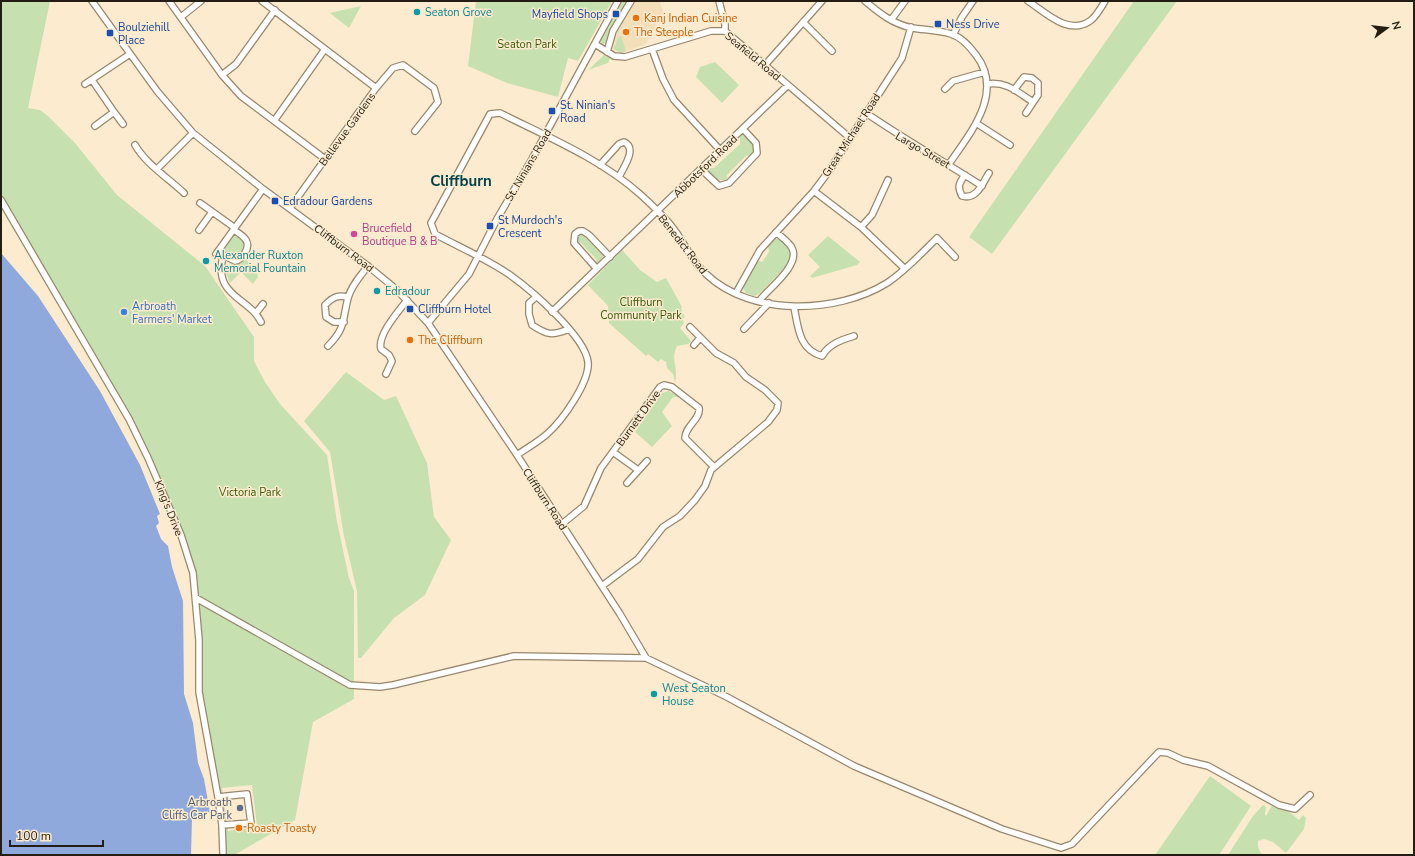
<svg xmlns="http://www.w3.org/2000/svg" width="1415" height="856" font-family="'Nunito Sans',sans-serif">
<style>
.built{fill:#f3deba}
.green{fill:#c6e1af;fill-rule:evenodd}
.water{fill:#8fa9dc}
.lines{fill:none;stroke-linecap:round;stroke-linejoin:round}
.street-casing{stroke:#97876d;stroke-width:8}
.street{stroke:#fff;stroke-width:5.5}
.culture-dot{fill:#0f9aa8;stroke:#fcebce;stroke-width:1.5}
.transit-dot{fill:#1a4fb4;stroke:#fcebce;stroke-width:1.5}
.food-dot{fill:#e8710a;stroke:#fcebce;stroke-width:1.5}
.hotel-dot{fill:#d1479c;stroke:#fcebce;stroke-width:1.5}
.shop-dot{fill:#3f7fe0;stroke:#fcebce;stroke-width:1.5}
.service-dot{fill:#5c6f8a;stroke:#fcebce;stroke-width:1.5}
.labels{text-anchor:middle;stroke-width:3;stroke-linejoin:round;paint-order:stroke}
.culture-label{font-size:11px;fill:#0d838f;stroke:#fcebce;text-anchor:start}
.transit-label{font-size:11px;fill:#164399;stroke:#fcebce;text-anchor:start}
.food-label{font-size:11px;fill:#c56008;stroke:#fcebce;text-anchor:start}
.park-label{font-size:11px;fill:#385908;stroke:#fcebce}
.street-label{font-size:11px;fill:#241d13;stroke:#fcebce}
.hotel-label{font-size:11px;fill:#b23c85;stroke:#fcebce;text-anchor:start}
.shop-label{font-size:11px;fill:#366cbe;stroke:#fcebce;text-anchor:start}
.service-label{font-size:11px;fill:#4e5e75;stroke:#fcebce;text-anchor:end}
.district-label{font-size:15px;font-weight:bold;fill:#01434c;stroke:#fcebce}
</style>
<rect width="100%" height="100%" fill="#fcebce"/>
<path class="built" d="M628,1H658L660,2L663,12L646,44L621,53L605,45L609,42Z"/>
<path class="green" d="M1,1H50L28,108L40,110L49,117L75,143L117,195L205,266L254,337V361L265,382L280,404L327,455L337,522L349,578L354,591V699L313,722L295,820L234,855L223,853L222,825L199,692L193,573L181,535L129,419L1,201ZM252,785L257,827L228,831L222,788Z
M476,1H612L578,61L568,58L558,97L507,83L468,66Z
M623,1H626L625,5L608,43L601,44L600,43Z
M1134,1H1177L992,254L969,237Z
M361,6L349,28L330,13Z
M621,36L626,51L621,53L614,49L618,38Z
M604,55L610,58L608,63L588,70Z
M715,62L739,85L722,103L696,77L700,67Z
M742,134L755,145V154L746,156L727,175V180H715L707,171L709,168H714L740,144V136Z
M581,234L586,236L604,254V256L595,265L594,264L597,260L580,242L576,245V238Z
M234,236L240,237L245,242C245,250 241,256 234,259L227,255L224,250Z
M828,236L860,262L857,265L812,278L810,276L820,267L808,255Z
M775,239H780L791,249V261L759,294L754,296L746,293L742,286L757,260L762,262L769,252L768,247Z
M622,250L640,270L657,282L666,278L682,307L681,309L685,317L682,319L684,323L680,328L691,341L688,344L677,346C670,359 679,370 675,382L673,374L667,368L666,362L661,359L658,362L648,354L646,356L609,323L608,306L588,285Z
M245,258L257,273L258,277L253,284L241,272L230,283L226,273V265L238,264Z
M346,372L384,400L396,396L427,463L434,517L451,540L425,595L394,618L361,658H358L357,591L344,536L330,452L304,421Z
M669,391L679,397H673L662,412L672,426L652,447L635,432L662,393Z
M1210,776L1251,806L1219,855H1155Z
M1263,805L1266,807L1265,814L1266,816L1272,805L1285,808L1299,820L1303,815L1306,818L1304,829L1286,853L1273,842L1264,839L1258,841C1258,846 1258,851 1263,855H1228L1253,816Z"/>
<path class="water" d="M1,253L38,296L100,391L140,465L160,514L157,516L159,523L156,526L161,539L168,546L172,567L183,601L184,694L193,723L198,763L204,779L210,812L192,819L191,855H1Z"/>
<g class="lines">
<defs>
<path id="street" d="M92,1L157,91L193,133L263,189L368,266L396,289L428,323L517,455L620,614L646,658
M169,1L222,75L241,96L325,159
M262,1L376,88L290,208
M719,1L725,24V31
M865,1C879,13 893,24 912,28C925,30 938,30 951,34C962,37 970,47 976,55C1005,93 970,133 949,164
M1028,1C1045,12 1068,36 1090,21C1096,17 1101,8 1105,1
M181,17L201,1
M891,20L905,1
M803,22L832,51
M953,35L962,17L973,1
M595,44L614,56L625,57L711,31H725L850,138
M652,49L663,79L674,100L721,151
M607,52L613,31L631,1
M765,65L822,1
M222,75L236,64L275,10
M92,80L114,112L95,126
M85,84L130,54
M987,84C1007,81 1017,92 1033,102
M376,88L393,68L403,65L434,88L438,102L415,131
M945,89L953,81L985,72
M1014,90L1024,77L1032,78L1038,83V95L1026,113
M114,112L123,124
M866,113C904,139 943,161 982,186
M274,121L325,49
M976,123L1010,145
M135,145C146,164 168,178 184,193
M600,165L619,144L624,142C638,148 623,168 619,177
M157,169L193,133
M701,169L719,186L729,183L757,153L756,143L743,129
M965,175C959,183 957,187 962,196C977,200 982,184 989,173
M814,191L861,227L904,268
M1,200L129,419L148,458L181,535L193,573L199,640V692L218,797L222,825L223,853
M200,203L235,228
M861,227L872,215L888,180
M199,230L212,212
M216,254L263,189
M221,254L235,261C240,260 242,257 245,253C252,241 243,236 234,230
M223,256C213,297 249,297 261,322
M597,269L574,243L575,234L579,231H583L589,235L610,257
M736,293L760,250L814,191L829,171L902,58L911,27
M536,297L529,303V314L532,325C547,335 552,336 569,329
M759,301C769,288 801,265 792,248C789,242 781,237 776,232
M794,307C798,327 799,350 822,356C829,344 841,340 854,336
M552,312L788,85
M256,313L263,304
M344,322H334L326,317L325,305C333,297 337,295 348,297
M428,323L469,274L497,219L532,159L618,1
M744,329L769,303
M694,345L700,338
M328,346C346,328 342,321 348,298C351,286 361,275 368,266
M386,374L392,361L389,355L381,349C377,335 399,311 407,300
M613,452L638,470
M517,455C527,448 538,442 547,434C562,421 590,382 588,362C585,336 531,290 510,275C487,259 459,247 435,234L431,223L490,114L500,113C548,137 601,159 641,195C653,206 667,219 676,232C686,246 693,263 706,274C751,317 837,314 887,283C904,272 922,253 937,238L955,257
M627,483L647,461
M562,524L584,506L601,468L660,387L664,385L672,387L699,408C701,419 685,426 685,438L714,467
M602,586L638,559L663,527L680,516L695,500L705,486L711,470L768,422L777,410L778,403L765,390L746,377L734,363L716,353L690,327
M196,598L350,685L380,687L393,685L514,656L646,658L727,697L854,766L1002,829L1061,848L1072,844L1159,752L1168,753L1183,760L1208,766L1279,805L1295,809L1310,795
M218,797L247,794L251,823L222,825"/>
</defs>
<use href="#street" class="street-casing"/>
<use href="#street" class="street"/>
</g>
<g class="culture-dot">
<circle cx="417" cy="12" r="4"/>
<circle cx="206" cy="261" r="4"/>
<circle cx="377" cy="291" r="4"/>
<circle cx="654" cy="694" r="4"/>
</g>
<g class="transit-dot">
<rect x="612" y="10" width="8" height="8" rx="2"/>
<rect x="934" y="20" width="8" height="8" rx="2"/>
<rect x="106" y="29" width="8" height="8" rx="2"/>
<rect x="548" y="107" width="8" height="8" rx="2"/>
<rect x="271" y="197" width="8" height="8" rx="2"/>
<rect x="486" y="222" width="8" height="8" rx="2"/>
<rect x="406" y="305" width="8" height="8" rx="2"/>
</g>
<g class="food-dot">
<circle cx="636" cy="18" r="4"/>
<circle cx="626" cy="32" r="4"/>
<circle cx="410" cy="340" r="4"/>
<circle cx="239" cy="828" r="4"/>
</g>
<circle class="hotel-dot" cx="354" cy="234" r="4"/>
<circle class="shop-dot" cx="124" cy="312" r="4"/>
<circle class="service-dot" cx="240" cy="808" r="4"/>
<g class="labels">
<g class="culture-label">
<text x="425" y="16">Seaton Grove</text>
<text x="214" y="259">Alexander Ruxton<tspan x="214" dy="13">Memorial Fountain</tspan></text>
<text x="385" y="295">Edradour</text>
<text x="662" y="692">West Seaton<tspan x="662" dy="13">House</tspan></text>
</g>
<g class="transit-label">
<text x="608" y="18" text-anchor="end">Mayfield Shops</text>
<text x="946" y="28">Ness Drive</text>
<text x="118" y="31">Boulziehill<tspan x="118" dy="13">Place</tspan></text>
<text x="560" y="109">St. Ninian's<tspan x="560" dy="13">Road</tspan></text>
<text x="283" y="205">Edradour Gardens</text>
<text x="498" y="224">St Murdoch's<tspan x="498" dy="13">Crescent</tspan></text>
<text x="418" y="313">Cliffburn Hotel</text>
</g>
<g class="food-label">
<text x="644" y="22">Kanj Indian Cuisine</text>
<text x="634" y="36">The Steeple</text>
<text x="418" y="344">The Cliffburn</text>
<text x="247" y="832">Roasty Toasty</text>
</g>
<g class="park-label">
<text x="527" y="48">Seaton Park</text>
<text x="641" y="306">Cliffburn<tspan x="641" dy="13">Community Park</tspan></text>
<text x="250" y="496">Victoria Park</text>
</g>
<g class="street-label">
<text transform="translate(753 56) rotate(40)" y="4">Seafield Road</text>
<text transform="translate(347 129) rotate(-54)" y="4">Bellevue Gardens</text>
<text transform="translate(851 135) rotate(-57)" y="4">Great Michael Road</text>
<text transform="translate(923 150) rotate(30)" y="4">Largo Street</text>
<text transform="translate(528 165) rotate(-60)" y="4">St. Ninians Road</text>
<text transform="translate(705 166) rotate(-44)" y="4">Abbotsford Road</text>
<text transform="translate(683 244) rotate(52)" y="4">Benedict Road</text>
<text transform="translate(344 248) rotate(37)" y="4">Cliffburn Road</text>
<text transform="translate(638 418) rotate(-54)" y="4">Burnett Drive</text>
<text transform="translate(545 499) rotate(57)" y="4">Cliffburn Road</text>
<text transform="translate(169 508) rotate(68)" y="4">King's Drive</text>
</g>
<g class="hotel-label">
<text x="362" y="232">Brucefield<tspan x="362" dy="13">Boutique B &amp; B</tspan></text>
</g>
<g class="shop-label">
<text x="132" y="310">Arbroath<tspan x="132" dy="13">Farmers' Market</tspan></text>
</g>
<g class="service-label">
<text x="232" y="806">Arbroath<tspan x="232" dy="13">Cliffs Car Park</tspan></text>
</g>
<g class="district-label">
<text x="461" y="186">Cliffburn</text>
</g>
</g>
<rect width="1415" height="856" fill="none" stroke="#241d13" stroke-width="4"/>
<g transform="translate(1387 28) rotate(75)" stroke="#fcebce" stroke-width="3" paint-order="stroke">
<path d="M0-3L7 15L0 10L-7 15Z" fill="#241d13"/>
<text y="-6" font-size="11" font-weight="bold" text-anchor="middle" fill="#241d13">N</text>
</g>
<path d="M10 840v6h93v-6" fill="none" stroke="#241d13" stroke-width="2"/>
<text x="16" y="840" font-size="12" fill="#241d13" stroke="#fcebce" stroke-width="3" paint-order="stroke">100 m</text>
</svg>
